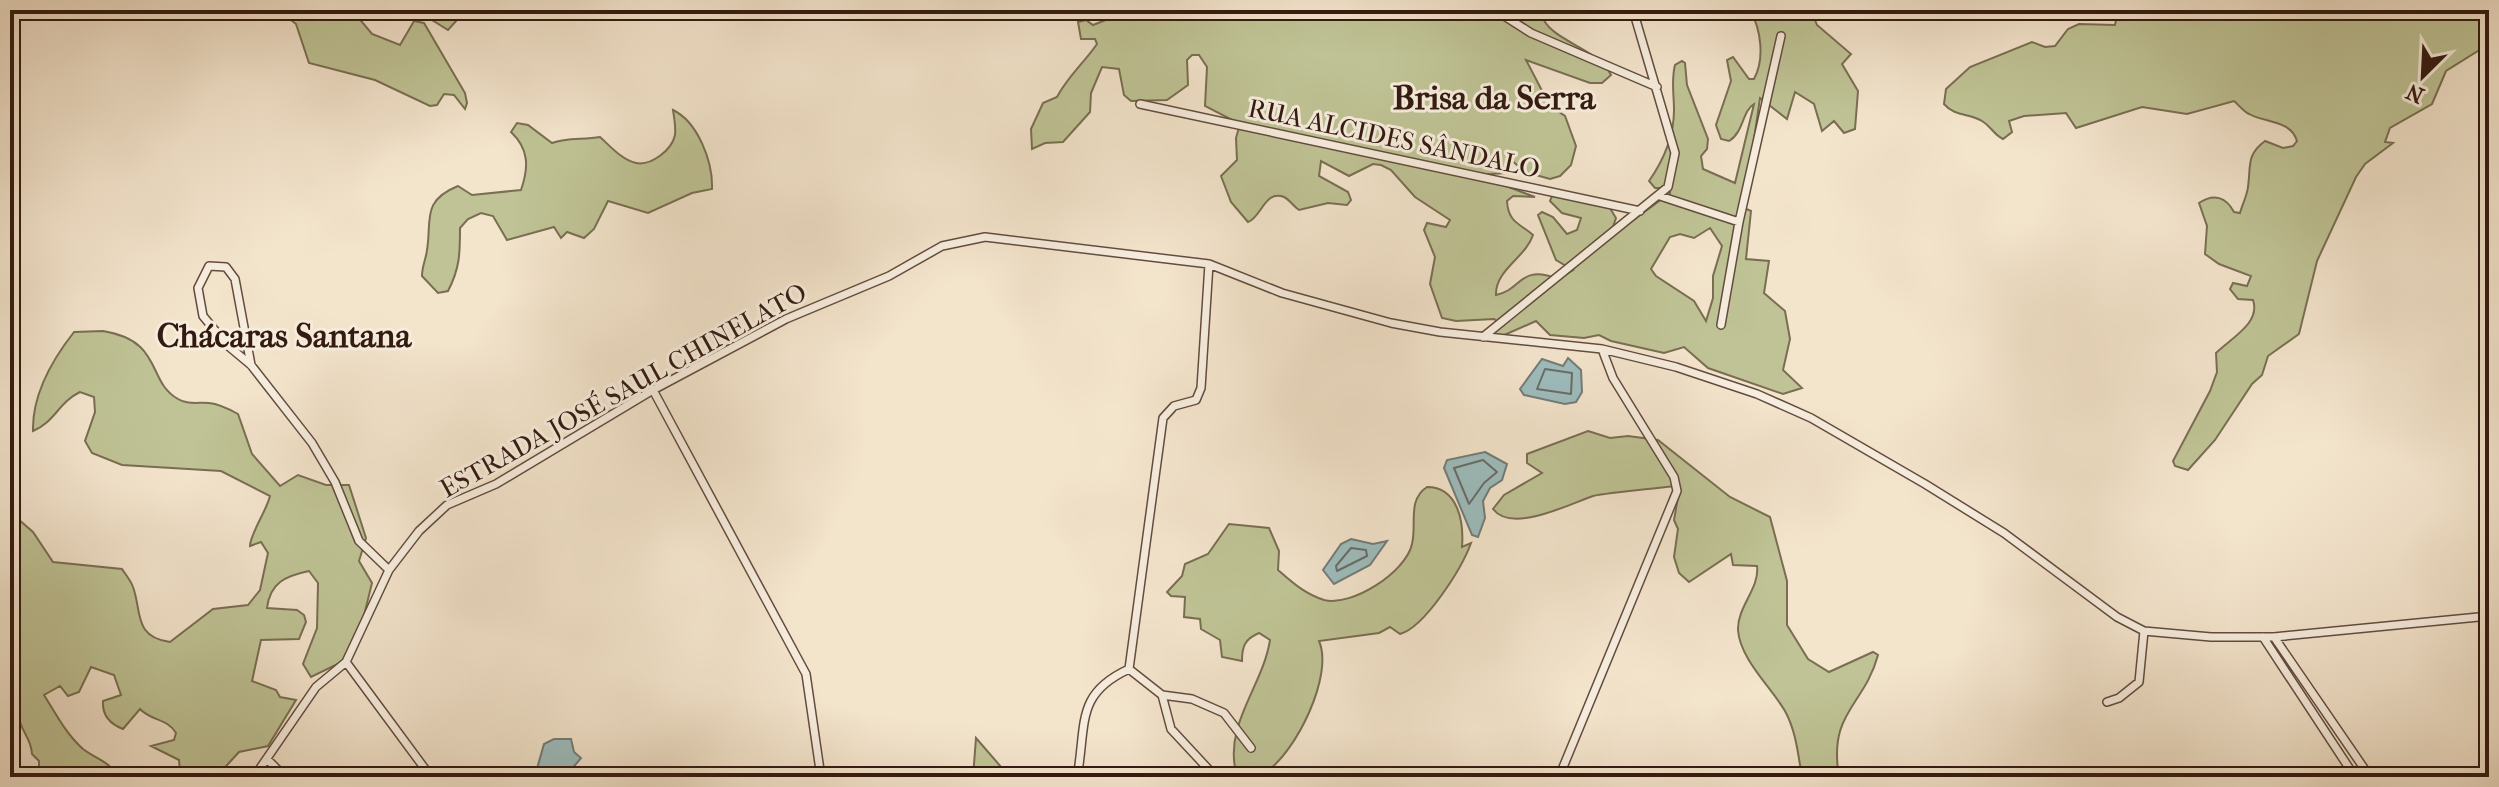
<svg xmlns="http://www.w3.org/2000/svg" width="2499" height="787" font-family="'IM FELL French Canon',serif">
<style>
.green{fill:#bfc395;stroke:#796e52;stroke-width:2;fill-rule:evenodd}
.water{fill:#9dbdbe;stroke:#737c78;stroke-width:2}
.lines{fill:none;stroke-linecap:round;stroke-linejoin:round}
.shore{stroke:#686c67;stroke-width:2}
.minor-casing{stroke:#634c3f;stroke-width:10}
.minor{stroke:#f7edde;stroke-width:7}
.labels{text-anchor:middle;stroke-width:6;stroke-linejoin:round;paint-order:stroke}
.street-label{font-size:26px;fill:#331a10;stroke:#f7edde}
.district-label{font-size:34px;font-weight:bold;fill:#331a10;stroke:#f7edde}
</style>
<rect width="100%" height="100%" fill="#f3e4cc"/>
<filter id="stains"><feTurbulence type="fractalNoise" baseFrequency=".0025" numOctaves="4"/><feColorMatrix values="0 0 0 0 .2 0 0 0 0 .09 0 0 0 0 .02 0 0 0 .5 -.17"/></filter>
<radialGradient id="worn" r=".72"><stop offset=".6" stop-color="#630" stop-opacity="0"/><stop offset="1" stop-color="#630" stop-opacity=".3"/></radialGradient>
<path class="green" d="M278,10H352L372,34L400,45L414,21L424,23L465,93L467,103L465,109L454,95L444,94L437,105L430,106L375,80L309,63L296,24Z
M416,10H466L448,30Z
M1119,10H1523L1529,16L1541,14C1550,42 1596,46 1611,75L1602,83H1590L1526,60L1550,106L1565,116L1576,146L1571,165L1560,176L1550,179L1525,172L1509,158L1505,173L1477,175L1535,197L1513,196L1507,201C1508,223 1521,224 1533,235C1526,257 1495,270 1496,295C1524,289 1518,264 1559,279L1573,270L1556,260L1538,215L1542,212L1553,217L1567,234L1577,230L1581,218L1562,213L1550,201L1552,196L1608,205L1616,218L1609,238L1670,193V188H1655L1649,181C1663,161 1674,136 1674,110C1674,95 1671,80 1675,65L1682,61L1685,63L1687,85L1708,139L1707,149L1701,156L1703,169L1735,183L1754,104C1742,111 1744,132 1729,141L1721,139L1716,125L1731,81L1727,60L1733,57L1749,79H1754C1765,59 1761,29 1750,10H1811L1817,25L1851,54L1842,64L1858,91L1855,129L1844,133L1834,121L1822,131L1814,104L1795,92L1787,119L1760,98L1744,208L1751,211L1746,259L1769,261L1764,293L1785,311L1790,339L1783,370L1802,388L1783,394L1708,368L1684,347L1664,353L1611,341L1599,335L1584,338L1550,335L1536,321L1493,340L1488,335L1497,321L1494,319L1456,321L1442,318L1430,284L1435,257L1424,230L1427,223L1446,227L1450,220L1415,197L1391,170L1381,165L1373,164L1349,176L1321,161L1319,176L1348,192L1351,200L1347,205L1328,203L1299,210C1293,206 1290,200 1284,197C1265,189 1261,218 1248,222L1231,202L1221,176L1237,160L1236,138L1240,124L1205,106L1207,67L1199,55H1192L1187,60L1188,85L1167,100L1131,101L1124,95L1119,69L1102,67L1091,93L1090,112L1063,142L1045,143L1032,149L1031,129L1043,103L1057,97C1068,76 1084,63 1097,44L1095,39H1081L1078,22L1086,20L1093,25L1111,18ZM1710,228L1722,246L1713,276V298L1706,321L1694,301L1656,276L1651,269L1670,237L1680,234L1694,238Z
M2118,10H2489V44L2446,71L2432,104L2390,128L2385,142L2393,143L2365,164L2356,177L2317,261L2299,334L2268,356L2262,375L2252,384L2215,440L2188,470L2175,466L2173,461L2210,391L2217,372L2216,353C2231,338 2261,323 2253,300L2238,299L2230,289L2233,283L2247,286L2251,276L2219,264L2205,254L2207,226L2199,203C2214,193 2226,197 2234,212L2240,213C2242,205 2247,196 2248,187C2251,166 2246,155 2265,141L2283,148L2293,146L2297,141C2291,120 2265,123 2249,114C2243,111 2239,105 2234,101L2187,114L2142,107L2076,128L2066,113L2024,116L2009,121L2012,132L2003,139C1993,134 1992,127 1982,121C1970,113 1955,117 1944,104L1946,89L1970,67L2032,42L2045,47L2055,46L2068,29L2079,24L2115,25Z
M673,110C698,122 713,162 712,189L692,193L648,213L608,201L594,229L584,238L567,232L561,238L554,227L507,240L493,216L481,213L468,219L460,228C460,253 460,268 448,291L438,293L422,276C422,266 426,259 427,250C432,220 421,201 458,186L472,195L521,190C529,167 529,149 511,132L517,123L528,125L552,143C567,137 583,140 600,137C610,146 622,160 636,163C651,166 672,150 675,135C676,127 674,117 673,110Z
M103,331C164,341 146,381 178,399C187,405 199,402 209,403C219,404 229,409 238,414L252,454L280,486L298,475L326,485H349L366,538L359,561L372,583L356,648L342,662L311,677L303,664L317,628L318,583L309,571C285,576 270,583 267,608L297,610L304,615L306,622L299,639L261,640L252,681L276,690L280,697L296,700L268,746L239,752L218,775L174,777L180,771L179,760L151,746L174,740L176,733C167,718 151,721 140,709L123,729C110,724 102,715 103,701L121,695L114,675L91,667L79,692L68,696L60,686L44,695C56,714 66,734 83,749C96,759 110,762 119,777H39V761L32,754C31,739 24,735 20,722C15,710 18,701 10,689V512L33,532L53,562L122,569C126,575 131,581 133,587C142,611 133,637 170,642L213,609L248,605L260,590L268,553L261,542L250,546C250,534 266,512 270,496L221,471L122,465L92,453L85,441L95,412L94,397L80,392C59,402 54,423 33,431C32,395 52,360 74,332Z
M1588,431L1610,438L1628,436L1658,440L1730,497L1770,517L1787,581V625L1808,659L1829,672L1873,652L1878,655C1864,707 1828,711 1839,777H1802C1798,754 1796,731 1785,711C1771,687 1740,659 1738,630C1737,607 1760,588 1757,566L1733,565L1731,554L1689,582L1679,573L1674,557L1678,529L1674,520L1680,486C1673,486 1599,494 1593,496C1569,504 1512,534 1493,509L1504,495L1542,473L1527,463V454Z
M1427,487C1458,487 1464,522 1462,547L1471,543C1462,568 1425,627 1400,634L1390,627L1379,633L1319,641C1334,675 1296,752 1266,772C1256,778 1246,775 1236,772C1224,724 1263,686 1270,640L1259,633C1245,639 1242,646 1242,661L1222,657L1220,640L1201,629L1200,619L1184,617L1185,597L1171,596L1167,592L1182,576L1185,564L1208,554L1229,524L1269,528L1279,551L1278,570C1293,583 1305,594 1324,600C1352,607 1406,572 1412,544C1417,524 1407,500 1427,487Z
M976,738L1002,768L1004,772L999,777H973Z"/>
<path class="water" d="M1568,358L1581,370L1582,392L1576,402L1565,404L1524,395L1520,389L1542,359L1563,366Z
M1485,452L1507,464L1502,480L1490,488L1483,501L1485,518L1478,537L1472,535L1444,468L1447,460Z
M1351,539L1373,544L1387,541L1370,565L1334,584L1323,570L1341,544Z
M554,739H571L574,752L581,758L565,777H540L536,772L544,744Z"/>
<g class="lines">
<path class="shore" d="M1545,369L1572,373L1571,394L1537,389Z
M1483,460L1497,472L1484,483L1469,504L1454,468Z
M1351,548L1366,550L1367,556L1337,571L1336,566Z"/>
<defs>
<path id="minor" d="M1495,10L1531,33L1657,87
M1140,104L1640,211
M1660,196L1739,222
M1721,325L1739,222L1781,36
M1483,337L1668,187L1675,153L1633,10
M251,365L235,279L226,267L209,266L198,288L203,316L227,345L251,365L312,443L335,482L359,541L389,570
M653,390L806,674L821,777
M2263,637L2355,777
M2274,637L2370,777
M346,662L431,777
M1129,669L1162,695L1192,699L1224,713L1251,748
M1162,695L1171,729L1211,772
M2107,702L2119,698L2139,682L2144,631
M267,759L285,777
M1078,772C1086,721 1077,693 1129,669L1163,418L1174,406L1196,400L1201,388L1209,264
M254,777L316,687L346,662L389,570L419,531L447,505L496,484L653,390L786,319L889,276L942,246L985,237L1209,264L1282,293L1391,323L1440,332L1602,349L1676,367L1757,394L1811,418L1925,484L2004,533L2117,617L2144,631L2211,637H2274L2489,616
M1559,777L1677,491L1674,477L1613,378L1602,349"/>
</defs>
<use href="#minor" class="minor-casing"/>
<use href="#minor" class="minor"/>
</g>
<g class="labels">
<g class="street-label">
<text transform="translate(1394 138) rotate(12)" y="9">RUA ALCIDES SÂNDALO</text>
<text transform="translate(623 390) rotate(-29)" y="9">ESTRADA JOSÉ SAUL CHINELATO</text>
</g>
<g class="district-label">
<text x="1494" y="109">Brisa da Serra</text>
<text x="284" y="347">Chácaras Santana</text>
</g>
</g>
<rect width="2499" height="787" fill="none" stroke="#f3e4cc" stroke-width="40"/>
<rect x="12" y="12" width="2475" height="763" fill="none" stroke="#331a10" stroke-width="4"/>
<rect x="20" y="20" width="2459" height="747" fill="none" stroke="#331a10" stroke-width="2"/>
<g transform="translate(2423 76) rotate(204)" stroke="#f7edde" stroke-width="6" paint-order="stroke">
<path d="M0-6L14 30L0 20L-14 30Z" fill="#331a10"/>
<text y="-12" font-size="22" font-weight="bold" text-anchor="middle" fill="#331a10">N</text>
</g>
<rect width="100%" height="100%" filter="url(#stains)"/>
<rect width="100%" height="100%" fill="url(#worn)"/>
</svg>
